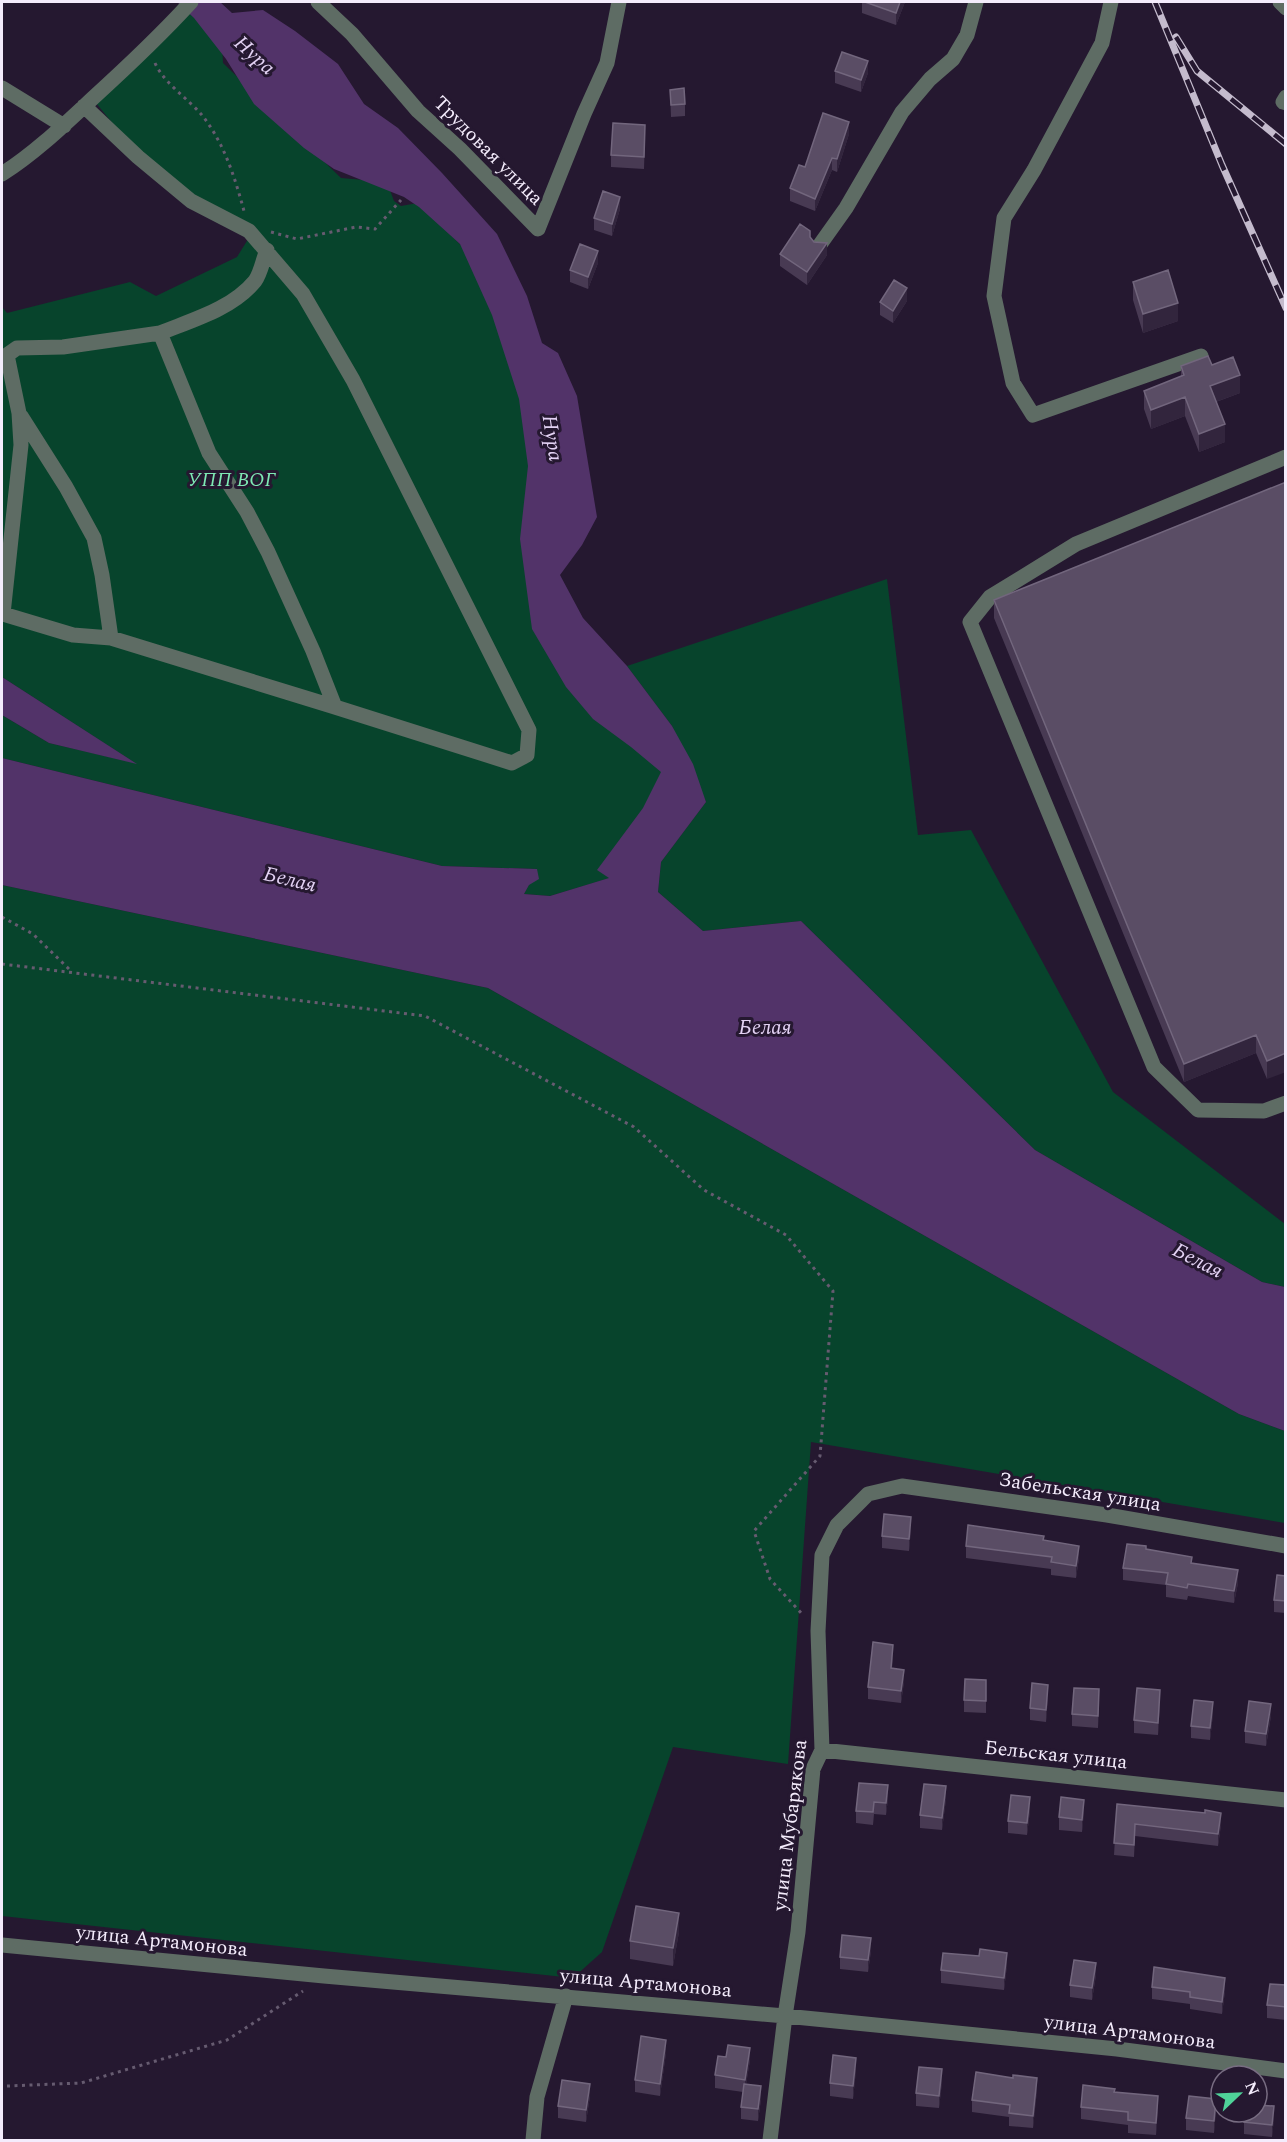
<svg xmlns="http://www.w3.org/2000/svg" width="1287" height="2142" font-family="Spectral,serif">
<style>
.green{fill:#07442c}
.water{fill:#523369}
.lines{fill:none;stroke-linecap:round;stroke-linejoin:round}
.path{stroke:#665b70;stroke-width:3;stroke-dasharray:3 4.5;stroke-linecap:butt}
.minor{stroke:#5e6c64;stroke-width:15}
.rail-casing{stroke:#c4bbcd;stroke-width:7}
.rail{stroke:#251830;stroke-width:4.5;stroke-dasharray:14;stroke-linecap:butt}
.wall{fill:#483a53}
.shaded-wall{fill:#32253d}
.building{fill:#5a4d65;stroke:#72667d;stroke-width:1.5}
.labels{text-anchor:middle;stroke-width:6;stroke-linejoin:round;paint-order:stroke}
.street-label{font-size:20px;fill:#f4ecfc;stroke:#251830}
.park-label{font-size:20px;font-style:italic;fill:#7ee9b4;stroke:#251830}
.water-label{font-size:21px;font-style:italic;fill:#e3d2f4;stroke:#251830}
</style>
<rect width="100%" height="100%" fill="#251830"/>
<path class="green" d="M185,9L222,43L223,63L341,178L387,182L394,201L401,206L418,203L474,258L543,420L526,568L667,767L610,878L550,896L524,894L537,869L442,866L2,758V715L49,743L135,763L2,677V307L7,313L130,282L156,296L237,257L255,228L197,198L128,142L96,103Z
M887,579L918,835L971,830L1113,1092L1285,1224V1287L1262,1282L1035,1150L801,921L703,931L658,892L661,862L706,802L672,726L627,666Z
M2,885L488,988L1239,1414L1285,1431V1523L811,1442L788,1764L673,1747L602,1952L573,1978L2,1916Z"/>
<path class="water" d="M177,2H220L232,13L263,10L295,31L338,64L364,104L398,128L442,173L497,234L527,296L542,343L558,353L577,396L597,517L582,545L560,575L583,618L627,666L672,726L693,764L706,802L661,862L658,892L703,931L801,921L1035,1150L1262,1282L1285,1287V1431L1239,1414L488,988L2,885V758L442,866L537,869L539,879L529,885L524,894L550,896L609,878L597,870L643,808L661,772L631,747L593,719L566,687L532,629L520,539L528,466L519,399L492,315L460,244L419,207L404,197L334,169L304,148L254,104L226,59L194,18Z
M2,677L137,764L49,743L2,715Z"/>
<g class="lines">
<path class="path" d="M155,63C164,83 187,98 201,114C224,142 235,178 244,211
M271,232L297,239L356,227L375,229L401,200
M2,917L33,934L71,971
M2,964L425,1016L634,1127L704,1190L786,1235L833,1291L820,1456L754,1531L770,1579L802,1614
M7,2086L81,2083L227,2040L303,1991"/>
<path class="minor" d="M318,2L352,34L418,111L460,149L538,229L584,114L607,63L619,2
M1111,2L1102,43L1034,170L1004,218L994,296L1013,383L1033,415L1201,356
M1280,2L1286,8
M2,88L64,126
M1286,97L1283,102L1286,103
M84,106L138,157L191,201L249,231L303,294L353,380L529,730L527,755L512,763L335,707L313,651L268,552L247,512L209,453L160,333C192,320 232,309 255,281C261,273 263,259 267,250
M2,174C35,153 64,125 93,98C127,67 160,36 191,2
M819,246L846,208L902,112L930,79L953,59L967,35L976,2
M160,333L63,347L17,348L7,355L19,413L21,445L3,614L73,635L111,638L335,707
M21,416L66,487L94,538L102,575L111,638
M1286,457L1076,544L990,597L970,622L1154,1067L1198,1110L1264,1111L1286,1103
M822,1750L1286,1800
M2,1945L324,1976L785,2016L1117,2049L1286,2071
M533,2140L537,2097L566,1996
M770,2140L785,2016L798,1932L813,1769L822,1750L818,1631L822,1555L837,1525L868,1494L902,1486L1107,1515L1286,1546"/>
<defs>
<path id="rail" d="M1155,2L1222,165L1286,308
M1176,37L1197,71L1286,144"/>
</defs>
<use href="#rail" class="rail-casing"/>
<use href="#rail" class="rail"/>
</g>
<path class="wall" d="M862,2H905L896,25L862,13Z
M835,71L868,73L861,92L835,83Z
M670,90L685,104V116L671,117Z
M849,134L837,172L832,170L815,211L790,201V188L805,167Z
M645,137L644,169L611,167V155Z
M620,209L612,236L594,230V218Z
M810,237L827,255L807,285L780,266V254Z
M598,263L588,289L570,282V270Z
M1133,282L1178,321L1143,333L1133,300Z
M907,301L893,323L880,315V302Z
M1212,365L1240,393L1216,402L1225,442L1199,452L1185,416L1151,429L1144,409V391L1181,377V366Z
M1286,482L1267,1079L1256,1053L1184,1082L994,618V600Z
M911,1529L909,1551L882,1548V1536Z
M1044,1540L1079,1558L1076,1578L1051,1575V1569L966,1558V1546Z
M1146,1549L1192,1563L1238,1583L1234,1603L1188,1596L1187,1600L1166,1597V1585L1123,1580V1568Z
M1286,1576V1613L1274,1612V1600Z
M893,1657L892,1668L904,1682L901,1703L868,1699V1687Z
M986,1680V1713L964,1712V1700Z
M1048,1697L1046,1722L1030,1720V1708Z
M1099,1702L1098,1728L1072,1726V1714Z
M1160,1703L1158,1735L1134,1733V1720Z
M1213,1714L1210,1740L1191,1738V1726Z
M1271,1716L1266,1746L1245,1743V1731Z
M859,1783L888,1798L886,1815L874,1814L873,1825L856,1823V1811Z
M946,1799L942,1830L920,1828V1815Z
M1117,1804L1221,1825L1218,1846L1135,1836L1134,1857L1114,1855Z
M1030,1810L1027,1835L1008,1833V1821Z
M1084,1812L1082,1832L1059,1830V1817Z
M679,1932L673,1966L630,1959V1941Z
M871,1951L868,1972L840,1969V1957Z
M1007,1965L1004,1990L941,1983V1970Z
M1096,1975L1092,2000L1070,1997V1985Z
M1286,1985V2020L1267,2018V2005Z
M1152,1987L1225,1991L1222,2014L1190,2009V2004L1152,1999Z
M666,2053L660,2096L635,2092V2080Z
M726,2057L750,2060L746,2084L761,2099L758,2121L741,2119V2107L743,2092L715,2088V2075Z
M856,2070L853,2099L830,2096V2083Z
M942,2082L939,2108L916,2106V2093Z
M1037,2090L1033,2128L1009,2126V2117L972,2112V2100Z
M1115,2092L1158,2108L1156,2135L1128,2133V2125L1081,2119V2107Z
M590,2096L586,2122L558,2118V2106Z
M1216,2111L1214,2133L1186,2130V2118Z
M1274,2118L1272,2137L1244,2134V2122Z"/>
<path class="shaded-wall" d="M900,2H905L896,25V13Z
M868,61V73L861,92V80Z
M849,122V134L837,172V159Z
M832,158V170L815,211V199Z
M620,197V209L612,236V224Z
M827,243V255L807,285V272Z
M598,251V263L588,289V277Z
M907,288V301L893,323V311Z
M1178,303V321L1143,333V314Z
M1240,375V393L1210,404V386Z
M1185,397V416L1151,429V410Z
M1225,424V442L1199,452V434Z
M1256,1035V1053L1184,1082V1064Z
M1286,1053V1072L1267,1079V1061Z
M911,1517V1529L909,1551V1539Z
M1079,1546V1558L1076,1578V1566Z
M1238,1570V1583L1234,1603V1591Z
M893,1645V1657L891,1680V1668Z
M904,1670V1682L901,1703V1691Z
M1048,1685V1697L1046,1722V1710Z
M1099,1689V1702L1098,1728V1716Z
M1160,1690V1703L1158,1735V1723Z
M1213,1702V1714L1210,1740V1728Z
M1271,1704V1716L1266,1746V1734Z
M888,1785V1798L886,1815V1803Z
M946,1786V1799L942,1830V1818Z
M1030,1797V1810L1027,1835V1823Z
M1084,1800V1812L1082,1832V1820Z
M1221,1813V1825L1218,1846V1834Z
M679,1913V1932L673,1966V1948Z
M871,1938V1951L868,1972V1960Z
M1007,1953V1965L1004,1990V1978Z
M1096,1963V1975L1092,2000V1988Z
M1225,1978V1991L1222,2014V2002Z
M666,2040V2053L660,2096V2084Z
M750,2048V2060L745,2092V2080Z
M856,2058V2070L853,2099V2086Z
M942,2069V2082L939,2108V2096Z
M1037,2078V2090L1033,2128V2116Z
M590,2084V2096L586,2122V2110Z
M761,2086V2099L758,2121V2109Z
M1158,2096V2108L1156,2135V2123Z
M1216,2099V2111L1214,2133V2121Z
M1274,2106V2118L1272,2137V2125Z"/>
<path class="building" d="M865,2H900L896,13Z
M842,52L868,61L861,80L835,71Z
M684,88L685,104L671,105L670,90Z
M823,113L849,122L837,159L832,158L815,199L790,188L799,165L805,167Z
M613,123L645,125L644,157L611,155Z
M603,191L620,197L612,224L594,218Z
M800,224L810,231V237L814,242L827,243L807,272L780,254Z
M580,244L598,251L588,277L570,270Z
M1168,270L1178,303L1143,314L1133,282Z
M894,280L907,288L893,311L880,302Z
M1208,356L1212,365L1233,357L1240,375L1210,386L1225,424L1199,434L1185,397L1151,410L1144,391L1184,375L1181,366Z
M1286,482V1053L1267,1061L1256,1035L1184,1064L994,600Z
M884,1514L911,1517L909,1539L882,1536Z
M968,1525L1044,1536L1043,1540L1079,1546L1076,1566L1051,1562L1052,1557L966,1546Z
M1127,1544L1146,1546V1549L1192,1557L1191,1563L1238,1570L1234,1591L1188,1584L1187,1588L1166,1584L1168,1573L1123,1568Z
M1277,1575L1286,1576V1601L1274,1600Z
M873,1642L893,1645L891,1668L904,1670L901,1691L868,1687Z
M965,1679L986,1680V1701L964,1700Z
M1032,1683L1048,1685L1046,1710L1030,1708Z
M1074,1688L1099,1689L1098,1716L1072,1714Z
M1137,1688L1160,1690L1158,1723L1134,1720Z
M1194,1700L1213,1702L1210,1728L1191,1726Z
M1249,1701L1271,1704L1266,1734L1245,1731Z
M859,1783L888,1785L886,1803L874,1802L873,1812L856,1811Z
M924,1784L946,1786L942,1818L920,1815Z
M1011,1795L1030,1797L1027,1823L1008,1821Z
M1061,1797L1084,1800L1082,1820L1059,1817Z
M1117,1804L1205,1813V1810L1221,1813L1218,1834L1135,1824L1134,1845L1114,1843Z
M636,1906L679,1913L673,1948L630,1941Z
M842,1935L871,1938L868,1960L840,1957Z
M980,1949L1007,1953L1004,1978L941,1970L943,1953L979,1956Z
M1074,1960L1096,1963L1092,1988L1070,1985Z
M1154,1967L1225,1978L1222,2002L1190,1997V1992L1152,1987Z
M1270,1984L1286,1985V2007L1267,2005Z
M641,2036L666,2040L660,2084L635,2080Z
M728,2045L750,2048L745,2080L715,2075L718,2056L726,2057Z
M833,2055L856,2058L853,2086L830,2083Z
M919,2067L942,2069L939,2096L916,2093Z
M976,2072L1013,2078V2075L1037,2078L1033,2116L1009,2113L1010,2105L972,2100Z
M562,2080L590,2084L586,2110L558,2106Z
M744,2084L761,2086L758,2109L741,2107Z
M1083,2085L1115,2089L1114,2092L1158,2096L1156,2123L1128,2120V2112L1081,2107Z
M1189,2096L1216,2099L1214,2121L1186,2118Z
M1257,2105L1274,2106L1272,2125L1244,2122L1245,2112H1257Z"/>
<g class="labels">
<g class="street-label">
<text transform="translate(489 150) rotate(45)" y="7">Трудовая улица</text>
<text transform="translate(1080 1491) rotate(9)" y="7">Забельская улица</text>
<text transform="translate(1056 1754) rotate(6)" y="7">Бельская улица</text>
<text transform="translate(789 1825) rotate(-83)" y="7">улица Мубарякова</text>
<text transform="translate(162 1940) rotate(6)" y="7">улица Артамонова</text>
<text transform="translate(646 1982) rotate(5)" y="7">улица Артамонова</text>
<text transform="translate(1130 2031) rotate(7)" y="7">улица Артамонова</text>
</g>
<g class="park-label">
<text x="232" y="486">УПП ВОГ</text>
</g>
<g class="water-label">
<text transform="translate(255 55) rotate(42)" y="7">Нура</text>
<text transform="translate(553 438) rotate(81)" y="7">Нура</text>
<text transform="translate(290 879) rotate(13)" y="7">Белая</text>
<text x="765" y="1034">Белая</text>
<text transform="translate(1198 1260) rotate(27)" y="7">Белая</text>
</g>
</g>
<rect width="1287" height="2142" fill="none" stroke="#f4ecfc" stroke-width="6"/>
<g transform="translate(1239 2094) rotate(67)"><circle r="28" fill="#251830" stroke="#786d82" stroke-width="1.5"/>
<path d="M0-4.5L10 22L0 15L-10 22Z" fill="#4fd399"/>
<text y="-9" font-size="16" font-weight="bold" text-anchor="middle" fill="#f4ecfc">N</text>
</g>
</svg>
